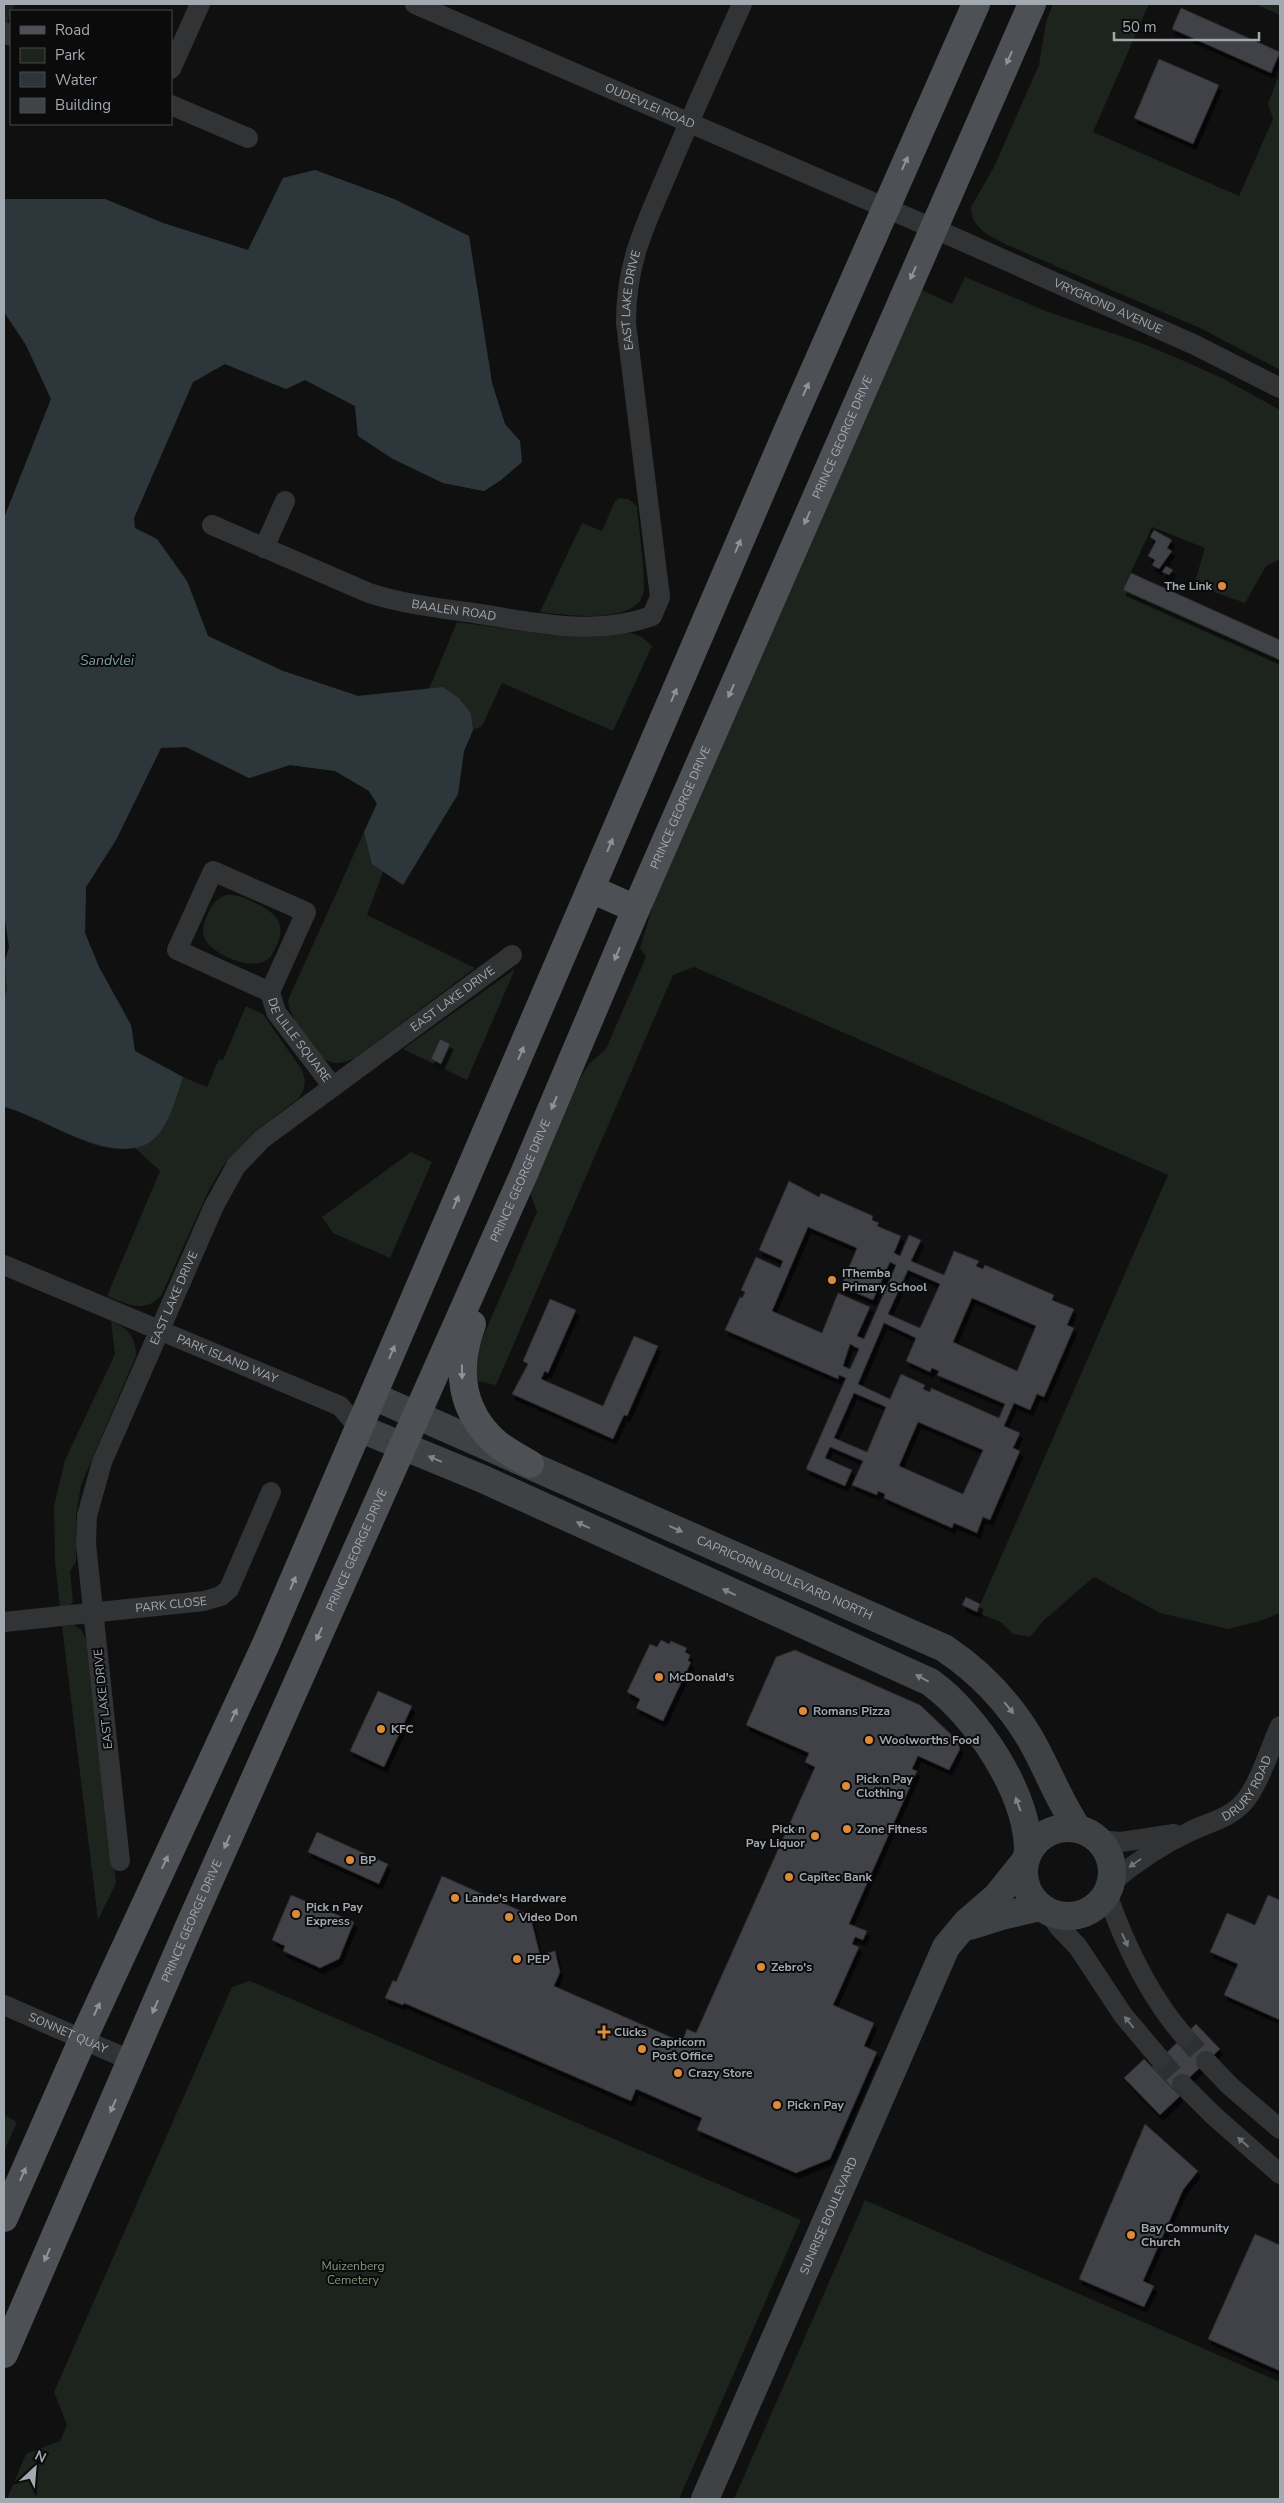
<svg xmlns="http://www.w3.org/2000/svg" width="1284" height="2503" font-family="'Nunito Sans',sans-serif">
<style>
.green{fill:#1d231d}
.water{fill:#2d363a}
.building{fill:#414346;stroke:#2a2a2d;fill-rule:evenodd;filter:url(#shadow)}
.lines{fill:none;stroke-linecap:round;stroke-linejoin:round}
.street-tunnel{stroke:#2d2f31;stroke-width:20;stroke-dasharray:20 10;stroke-linecap:butt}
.street{stroke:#313335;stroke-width:20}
.secondary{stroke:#3f4245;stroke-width:28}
.primary{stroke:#4d5054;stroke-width:28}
.oneway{fill:#8d9399}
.oneway2{fill:#7f858b}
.oneway3{fill:#6f7479}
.poi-dot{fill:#dd8a3b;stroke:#0b0b0c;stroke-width:2}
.labels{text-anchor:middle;stroke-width:4;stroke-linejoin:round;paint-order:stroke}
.street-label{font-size:12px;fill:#a2a9b0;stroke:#0b0b0c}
.poi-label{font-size:12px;font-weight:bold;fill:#a2a9b0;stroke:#0b0b0c;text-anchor:start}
.park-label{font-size:12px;fill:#7f9a7b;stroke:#0b0b0c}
.water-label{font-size:14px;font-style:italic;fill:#7c9ca9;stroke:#0b0b0c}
</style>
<defs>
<filter id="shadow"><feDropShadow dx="3" dy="5.5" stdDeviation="0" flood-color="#0009"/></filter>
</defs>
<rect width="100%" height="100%" fill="#101011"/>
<path class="green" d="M4,4H15L4,30Z
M1053,4H1149L1093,132L1239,196L1273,119L1268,104L1277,80L1280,79V370L1202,329L1005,244C989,235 971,228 971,207L993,169L1039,65L1046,22Z
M1255,4H1280V15Z
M315,170L394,199L469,236L492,383L505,424L520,441L522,462L501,480L484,491L443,483L393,459L358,436L355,406L305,380L286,389L225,364L193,382L134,518L135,528L157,539L187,581L208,636L283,671L358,696L429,689L457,622L551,635L598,636L630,633L642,637L652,646L613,731L502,683L482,726L473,730L464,751L458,794L403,885L383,872L367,915L475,968L355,1058C346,1062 337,1065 328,1061C315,1056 288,1015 288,1000L377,803L369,791L335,771L290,765L249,778L186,747L161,748L116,840L86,887L85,933L99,967L131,1025L135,1052L183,1077L207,1087L219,1059L223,1060L246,1006L263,1014L302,1070L305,1080L304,1089L298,1099L253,1133L223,1166L209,1190L161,1296C144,1314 127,1304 107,1296L160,1171L134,1147C94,1158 43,1116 4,1107V962L9,947L4,913V518L51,399L26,345L4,312V199H105L163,223L248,250L283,178Z
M965,277L1048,312L1139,342L1184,361L1224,379L1280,410V559L1266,566L1245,603L1194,585L1205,548L1152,527L1123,589L1280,660V1613L1260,1621L1228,1629L1160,1613L1094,1577L1043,1621L1030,1637L1013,1634L1002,1623L977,1612L1168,1175L694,967L673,975L496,1385L477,1381L476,1364L479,1346L537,1212L531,1195L533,1176L561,1111L588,1065L606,1049L646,957L640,948L661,878L918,288L952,304Z
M619,498L628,499L637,506C638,524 647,581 643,594C635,625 564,615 540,612L582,523L602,531L615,501Z
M226,895C237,894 245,898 255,903C284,916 287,930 271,956C259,975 212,955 205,939C201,930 204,922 208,914C212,904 216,899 226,895Z
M515,969L467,1080L403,1049Z
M411,1152L432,1162L390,1258L333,1233L322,1217Z
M111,1321C128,1328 136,1337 136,1356L81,1485L76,1516V1562L70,1571L73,1602L69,1606L60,1607L55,1561L54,1506L65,1460L115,1354Z
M74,1625L82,1631L87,1642L116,1883L98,1920L62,1626Z
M250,1981L801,2220L679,2499H7L26,2454L60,2441L67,2425L54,2392L232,1987Z
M4,2115L17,2122L4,2152Z
M865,2200L1280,2382V2499H734Z"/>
<path class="water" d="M315,170L394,199L469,236L492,383L505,424L520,441L522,462L501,480L484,491L443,483L393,459L358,436L355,406L305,380L286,389L225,364L193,382L134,518L135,528L157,539L187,581L208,636L283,671L358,696L443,687L459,698L471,714L473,730L464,751L458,794L403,885L372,864L364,832L377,804L369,791L335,771L290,765L249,778L186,747L161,748L116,840L86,887L85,933L99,967L131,1025L135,1051L183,1077C176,1097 170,1124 154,1139C117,1171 43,1116 4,1107V997L7,990L5,962L9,947L4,913V518L51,399L26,345L4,312V199H105L163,223L248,250L283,178Z"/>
<path class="building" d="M1181,8L1280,52L1271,73L1172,29Z
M1159,59L1219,85L1193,144L1134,118Z
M1154,530L1172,540L1167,548L1172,551L1159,569L1152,565L1155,560L1148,556L1156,541L1150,537Z
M1166,566L1173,570L1169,575L1162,572Z
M1131,573L1280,640V660L1123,590Z
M440,1039L450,1044L441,1064L431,1059Z
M789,1181L819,1197L821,1193L873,1216L872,1220L879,1223L877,1226L901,1236L894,1253L900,1256L909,1235L921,1240L911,1261L944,1275L954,1251L979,1261L976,1266L983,1269L985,1265L1054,1295L1052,1300L1074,1309L1067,1325L1074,1328L1044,1397L1037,1394L1030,1410L1014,1403L1004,1426L1020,1433L1013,1448L1020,1451L990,1520L983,1517L977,1533L954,1523L952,1528L884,1498L885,1494L878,1491L877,1495L852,1485L863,1461L830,1447L825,1458L852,1470L845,1486L806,1469L846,1378L839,1375L838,1379L725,1330L740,1297L742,1298L745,1292L741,1290L756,1257L780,1268L783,1261L759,1250ZM808,1227L857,1248L841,1286L849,1290L873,1300L890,1262L896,1265L864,1339L857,1336L870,1307L838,1293L822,1333L772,1311ZM908,1270L940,1284L920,1328L888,1314ZM972,1298L1036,1326L1017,1371L953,1342ZM884,1323L916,1338L906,1361L930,1372L932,1368L939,1371L937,1375L1005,1404L999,1418L931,1388L930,1392L923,1389L925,1385L901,1374L890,1399L858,1384ZM850,1344L859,1349L850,1369L843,1366ZM854,1393L886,1407L867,1452L834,1438ZM918,1422L983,1450L963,1494L899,1466Z
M550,1299L576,1310L548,1373L545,1371L541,1379L603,1406L634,1336L658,1346L627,1416L624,1415L613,1439L512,1394L528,1364L523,1361Z
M966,1597L980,1604L977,1612L962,1605Z
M661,1640L669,1644L671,1641L687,1648L685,1652L690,1655L688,1661L691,1662L663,1721L636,1708L640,1699L627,1692L650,1644L657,1647Z
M795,1650L920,1705L957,1740L960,1749L949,1770L918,1756L912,1769L917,1771L849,1924L867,1931L863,1940L855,1937L852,1944L859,1947L833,2005L874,2023L864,2046L877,2052L830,2159L796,2173L697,2130L702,2118L636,2089L631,2101L404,2003L403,2005L385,1998L393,1980L396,1982L442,1876L530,1915L540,1955L555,1951L560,1972L554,1986L682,2042L687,2029L696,2033L815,1767L805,1762L809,1753L746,1725L776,1657Z
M378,1691L412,1706L384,1767L350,1751Z
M317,1832L388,1864L379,1884L308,1852Z
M291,1895L354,1922L339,1959L320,1968L283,1951L285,1946L272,1940Z
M1268,1895L1280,1900V2020L1224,1995L1238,1964L1210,1952L1227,1913L1255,1925Z
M1196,2024L1220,2049L1175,2091L1152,2067Z
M1144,2059L1180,2096L1160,2115L1124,2078Z
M1145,2124L1198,2171L1183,2190L1143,2281L1154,2286L1144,2307L1079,2279Z
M1255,2234L1280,2245V2371L1208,2339Z"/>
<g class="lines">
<path class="street-tunnel" d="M1184,2036L1206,2061
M1160,2059L1182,2084"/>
<g class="street">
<path id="s1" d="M415,4L960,240L1195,345L1280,388"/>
<path d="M4,32L11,36"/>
<path d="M171,69L200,4"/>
<path d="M171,105L248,138"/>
<path id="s2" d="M212,525L369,593C403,604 438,608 474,613C532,622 595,637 652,616L660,597L626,323C626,260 646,224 670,167C693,112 718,58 742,4"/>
<path d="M264,548L285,501"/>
<path id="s3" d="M270,992L177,950L213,871L306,912L270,992L276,1012L333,1087"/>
<path id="s4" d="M4,1265L340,1406L359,1428"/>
<path id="s5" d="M4,1622L204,1601L221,1596L229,1589L271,1492"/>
<path d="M1099,1840L1121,1842L1174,1834"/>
<path id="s6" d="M120,1861L86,1544L87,1516L102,1462L214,1206L236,1166L262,1139L512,955"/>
<path id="s7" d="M1112,1882C1136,1862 1163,1844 1191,1831C1210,1822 1230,1818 1244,1802C1260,1783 1270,1748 1280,1726"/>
<path d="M1107,1894C1125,1945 1148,1995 1184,2036"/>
<path d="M1049,1913L1059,1927L1078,1947L1123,2015L1160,2059"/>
<path id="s8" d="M4,2005L132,2061"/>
<path d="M1206,2061L1230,2086L1280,2129"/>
<path d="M1182,2084L1213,2115L1280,2174"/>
</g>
<g class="secondary">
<path id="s9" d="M373,1396L944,1648C980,1672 1010,1704 1031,1740C1048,1770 1059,1801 1078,1829"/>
<path d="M359,1428L483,1479L930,1682C976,1715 1028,1793 1028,1851"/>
<circle cx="1068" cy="1872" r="44"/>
<path d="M970,1926L1002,1916L1040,1907"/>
<path id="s10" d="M705,2499L946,1947L967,1922L997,1896L1025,1861"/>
</g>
<g class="primary">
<path d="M591,889L636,909"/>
<path d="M472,1324C456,1367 459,1408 494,1441C504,1450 518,1457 530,1464"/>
<path d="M4,2218L82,2041L266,1644L786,434L976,4"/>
<path id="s11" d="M4,2354L190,1924L523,1176L636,909L1032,4"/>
</g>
</g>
<defs><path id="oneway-solid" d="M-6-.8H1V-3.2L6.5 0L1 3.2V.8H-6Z" transform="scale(1.25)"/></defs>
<g class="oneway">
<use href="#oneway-solid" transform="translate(1009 58) rotate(114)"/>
<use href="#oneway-solid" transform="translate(905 163) rotate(-66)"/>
<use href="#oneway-solid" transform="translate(913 273) rotate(114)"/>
<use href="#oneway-solid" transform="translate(806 389) rotate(-66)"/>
<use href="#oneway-solid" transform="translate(807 518) rotate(114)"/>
<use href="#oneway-solid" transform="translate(738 546) rotate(-67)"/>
<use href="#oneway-solid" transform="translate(731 691) rotate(114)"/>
<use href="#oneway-solid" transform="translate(674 695) rotate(-67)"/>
<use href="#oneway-solid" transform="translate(610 845) rotate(-67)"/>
<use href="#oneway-solid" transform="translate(617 954) rotate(113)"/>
<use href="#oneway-solid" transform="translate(521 1053) rotate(-67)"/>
<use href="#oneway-solid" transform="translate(554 1103) rotate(113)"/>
<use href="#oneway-solid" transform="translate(456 1202) rotate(-67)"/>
<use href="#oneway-solid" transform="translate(392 1352) rotate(-67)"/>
<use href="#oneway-solid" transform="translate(462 1372) rotate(89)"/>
<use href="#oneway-solid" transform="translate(293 1583) rotate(-67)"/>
<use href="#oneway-solid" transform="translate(319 1634) rotate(114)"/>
<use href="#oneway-solid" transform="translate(234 1715) rotate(-65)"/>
<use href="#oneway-solid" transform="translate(227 1842) rotate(114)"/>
<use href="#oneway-solid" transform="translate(165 1862) rotate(-65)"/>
<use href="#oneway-solid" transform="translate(155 2007) rotate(113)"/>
<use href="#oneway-solid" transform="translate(97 2009) rotate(-65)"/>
<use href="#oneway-solid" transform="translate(113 2106) rotate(114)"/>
<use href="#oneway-solid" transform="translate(23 2174) rotate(-66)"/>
<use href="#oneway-solid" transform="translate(47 2255) rotate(114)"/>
</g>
<g class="oneway2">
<use href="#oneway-solid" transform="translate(435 1459) rotate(-157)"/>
<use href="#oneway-solid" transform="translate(583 1525) rotate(-155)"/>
<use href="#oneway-solid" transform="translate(676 1529) rotate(24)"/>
<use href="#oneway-solid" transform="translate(729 1592) rotate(-155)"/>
<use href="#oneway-solid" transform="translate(922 1678) rotate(-152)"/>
<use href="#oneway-solid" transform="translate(1009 1708) rotate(51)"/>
<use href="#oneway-solid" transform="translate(1018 1804) rotate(-110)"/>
</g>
<g class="oneway3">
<use href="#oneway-solid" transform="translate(1135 1863) rotate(145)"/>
<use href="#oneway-solid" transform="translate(1125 1940) rotate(66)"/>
<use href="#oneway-solid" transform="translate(1129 2022) rotate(-129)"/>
<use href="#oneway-solid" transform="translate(1243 2142) rotate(-139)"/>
</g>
<g class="poi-dot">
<circle cx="1222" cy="586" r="5"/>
<circle cx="832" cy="1280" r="5"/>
<circle cx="659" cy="1677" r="5"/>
<circle cx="803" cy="1711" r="5"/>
<circle cx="381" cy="1729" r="5"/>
<circle cx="869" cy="1740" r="5"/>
<circle cx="846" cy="1786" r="5"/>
<circle cx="847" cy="1829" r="5"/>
<circle cx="815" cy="1836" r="5"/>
<circle cx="350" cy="1860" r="5"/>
<circle cx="789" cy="1877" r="5"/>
<circle cx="455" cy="1898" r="5"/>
<circle cx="296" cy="1914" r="5"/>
<circle cx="509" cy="1917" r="5"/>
<circle cx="517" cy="1959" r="5"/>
<circle cx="761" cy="1967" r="5"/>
<path d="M601.5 2024.5h5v5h5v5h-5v5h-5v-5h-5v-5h5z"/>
<circle cx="642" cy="2049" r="5"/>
<circle cx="678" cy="2073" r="5"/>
<circle cx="777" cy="2105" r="5"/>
<circle cx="1131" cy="2235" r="5"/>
</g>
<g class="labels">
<g class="street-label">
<text dy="4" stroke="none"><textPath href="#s1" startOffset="256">OUDEVLEI ROAD</textPath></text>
<text dy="4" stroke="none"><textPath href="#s2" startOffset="778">EAST LAKE DRIVE</textPath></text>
<text dy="4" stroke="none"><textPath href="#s1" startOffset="756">VRYGROND AVENUE</textPath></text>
<text dy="4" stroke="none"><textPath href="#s11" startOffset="2092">PRINCE GEORGE DRIVE</textPath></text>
<text dy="4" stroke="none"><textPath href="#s2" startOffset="258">BAALEN ROAD</textPath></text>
<text dy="4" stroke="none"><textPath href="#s11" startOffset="1688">PRINCE GEORGE DRIVE</textPath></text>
<text dy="4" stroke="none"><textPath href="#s6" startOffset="1002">EAST LAKE DRIVE</textPath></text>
<text dy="4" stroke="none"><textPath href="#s3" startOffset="435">DE LILLE SQUARE</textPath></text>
<text dy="4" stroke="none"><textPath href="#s11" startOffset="1282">PRINCE GEORGE DRIVE</textPath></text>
<text dy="4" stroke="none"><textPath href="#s6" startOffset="582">EAST LAKE DRIVE</textPath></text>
<text dy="4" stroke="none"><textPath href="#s4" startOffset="242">PARK ISLAND WAY</textPath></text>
<text dy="4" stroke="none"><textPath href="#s11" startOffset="878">PRINCE GEORGE DRIVE</textPath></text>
<text dy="4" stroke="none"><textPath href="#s9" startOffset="450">CAPRICORN BOULEVARD NORTH</textPath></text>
<text dy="4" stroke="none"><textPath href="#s5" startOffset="168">PARK CLOSE</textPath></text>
<text transform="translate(103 1699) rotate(-96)" y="4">EAST LAKE DRIVE</text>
<text dy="4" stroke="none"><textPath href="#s7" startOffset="168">DRURY ROAD</textPath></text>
<text dy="4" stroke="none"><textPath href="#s11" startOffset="472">PRINCE GEORGE DRIVE</textPath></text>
<text dy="4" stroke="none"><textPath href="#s8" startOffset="70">SONNET QUAY</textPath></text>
<text dy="4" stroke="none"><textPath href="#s10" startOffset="309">SUNRISE BOULEVARD</textPath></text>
</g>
<g class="poi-label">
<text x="1212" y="590" text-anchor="end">The Link</text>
<text x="842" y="1277">IThemba<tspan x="842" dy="14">Primary School</tspan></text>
<text x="669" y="1681">McDonald's</text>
<text x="813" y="1715">Romans Pizza</text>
<text x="391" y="1733">KFC</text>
<text x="879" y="1744">Woolworths Food</text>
<text x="856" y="1783">Pick n Pay<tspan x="856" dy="14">Clothing</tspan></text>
<text x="805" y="1833" text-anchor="end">Pick n<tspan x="805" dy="14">Pay Liquor</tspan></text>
<text x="857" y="1833">Zone Fitness</text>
<text x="360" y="1864">BP</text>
<text x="799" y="1881">Capitec Bank</text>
<text x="465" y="1902">Lande's Hardware</text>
<text x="306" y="1911">Pick n Pay<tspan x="306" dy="14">Express</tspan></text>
<text x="519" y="1921">Video Don</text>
<text x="527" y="1963">PEP</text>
<text x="771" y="1971">Zebro's</text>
<text x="614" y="2036">Clicks</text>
<text x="652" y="2046">Capricorn<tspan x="652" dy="14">Post Office</tspan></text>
<text x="688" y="2077">Crazy Store</text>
<text x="787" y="2109">Pick n Pay</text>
<text x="1141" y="2232">Bay Community<tspan x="1141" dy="14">Church</tspan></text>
</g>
<g class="park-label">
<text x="353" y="2270">Muizenberg<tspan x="353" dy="14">Cemetery</tspan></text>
</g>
<g class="water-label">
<text x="107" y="665">Sandvlei</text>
</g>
</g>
<rect width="1284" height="2503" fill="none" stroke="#a2a9b0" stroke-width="10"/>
<rect x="10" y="10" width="162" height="115" fill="#0b0b0c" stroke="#474a4e"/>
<rect x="20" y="26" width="25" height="8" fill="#4d5054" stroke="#474a4e"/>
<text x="55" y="35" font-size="15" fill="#a2a9b0">Road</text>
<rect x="20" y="48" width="25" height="15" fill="#1d231d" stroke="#474a4e"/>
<text x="55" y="60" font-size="15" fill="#a2a9b0">Park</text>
<rect x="20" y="72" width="25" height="15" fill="#2d363a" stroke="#474a4e"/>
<text x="55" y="85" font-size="15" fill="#a2a9b0">Water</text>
<rect x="20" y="98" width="25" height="15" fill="#414346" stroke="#474a4e"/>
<text x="55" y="110" font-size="15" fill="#a2a9b0">Building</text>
<g transform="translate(35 2468) rotate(26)" stroke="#0b0b0c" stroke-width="4" paint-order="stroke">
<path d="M0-4L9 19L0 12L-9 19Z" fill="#a2a9b0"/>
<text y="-8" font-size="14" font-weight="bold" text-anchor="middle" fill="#a2a9b0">N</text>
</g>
<path d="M1114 32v8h145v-8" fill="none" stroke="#a2a9b0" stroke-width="2.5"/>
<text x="1122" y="32" font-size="15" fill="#a2a9b0" stroke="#0b0b0c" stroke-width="4" paint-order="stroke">50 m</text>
</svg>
